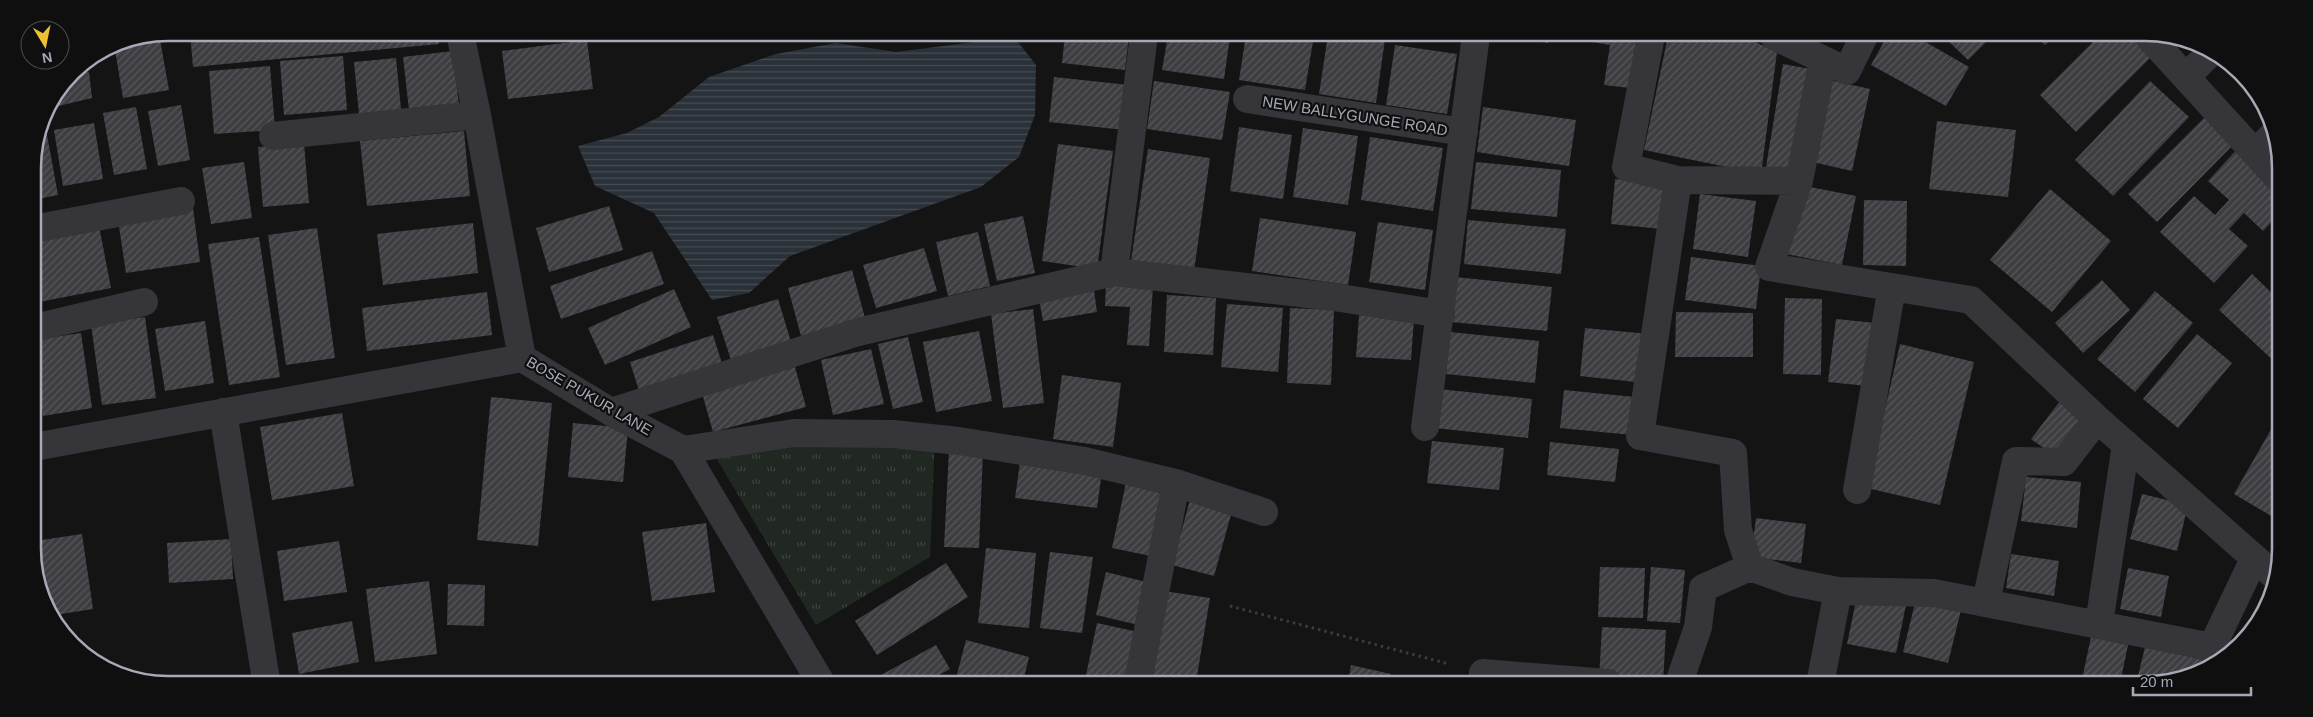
<svg xmlns="http://www.w3.org/2000/svg" width="2313" height="717" font-family="Helvetica,sans-serif">
<style>
.park{fill:url(#park-tufts)}
.water{fill:url(#water-rules)}
.building{fill:url(#building-hatch)}
.lines{fill:none;stroke-linecap:round;stroke-linejoin:round}
.path{stroke:#3b3c41;stroke-width:3;stroke-dasharray:2.5 4;stroke-linecap:butt}
.minor{stroke:#35353a;stroke-width:28}
.labels{text-anchor:middle;stroke-width:4.5;stroke-linejoin:round;paint-order:stroke}
.street-label{font-size:15px;fill:#a6a9b6;stroke:#0f0f10}
.rim{fill:none;stroke:#a6a9b6;stroke-width:2.5}
</style>
<defs>
<pattern id="park-tufts" width="24" height="20" patternUnits="userSpaceOnUse" patternTransform="scale(1.25)"><rect width="24" height="20" fill="#202821"/><path d="M3 7l-1-3M5 7V3M7 7l1-3M15 17l-1-3M17 17v-4M19 17l1-3" fill="none" stroke="#3d443f"/></pattern>
<pattern id="water-rules" width="6" height="5" patternUnits="userSpaceOnUse" patternTransform="scale(1.25)"><rect width="6" height="5" fill="#2a3139"/><path d="M0 2.5h6" fill="none" stroke="#464c53"/></pattern>
<pattern id="building-hatch" width="6" height="6" patternUnits="userSpaceOnUse" patternTransform="scale(1.25)"><rect width="6" height="6" fill="#3e3e42"/><path d="M-1 1l2-2M0 6l6-6M5 7l2-2" fill="none" stroke="#57575b"/></pattern>
</defs>
<rect width="100%" height="100%" fill="#141415"/>
<path class="park" d="M935,438L930,557L816,625L709,446Z"/>
<path class="water" d="M1014,37L1036,65L1035,115L1019,157L981,187L790,256L749,293L712,300L654,213L595,186L578,146L627,133L659,117L709,77L776,54L836,43L896,52Z"/>
<path class="building" d="M190,33H438L439,44L193,67Z
M159,34L169,90L123,98L114,44Z
M1065,35H1129L1125,70L1062,63Z
M1168,35L1230,37L1224,79L1162,70Z
M1246,35H1314L1305,90L1239,80Z
M1328,35H1363L1385,39L1376,103L1319,94Z
M1504,36H1549L1548,43Z
M1561,36H1646L1638,89L1604,85L1610,45L1561,37Z
M1668,36H1742L1777,52L1761,174L1644,150Z
M1887,36H1915L1969,67L1946,106L1871,65Z
M1944,37H1991L1968,60Z
M2037,37H2054L2045,45Z
M2098,37H2135L2153,55L2076,132L2040,95Z
M587,40L593,89L508,99L502,51Z
M1395,45L1457,54L1447,114L1386,105Z
M453,51L459,105L409,110L403,57Z
M343,56L347,110L284,115L280,61Z
M396,58L401,109L359,114L354,62Z
M1783,64L1816,70L1800,172L1766,167Z
M270,66L275,130L214,134L209,71Z
M72,72H89L92,98L46,109Z
M1054,77L1129,85L1125,130L1049,122Z
M1825,79L1870,89L1852,171L1808,161Z
M1154,81L1230,92L1222,140L1147,129Z
M2150,81L2189,117L2113,196L2075,160Z
M181,105L190,160L158,166L148,111Z
M136,107L147,169L114,175L103,113Z
M1483,107L1576,120L1569,166L1477,152Z
M2205,117L2233,145L2157,222L2128,194Z
M1937,121L2016,130L2008,197L1929,189Z
M94,123L103,179L63,186L54,130Z
M1239,127L1292,135L1283,199L1230,191Z
M1303,128L1358,136L1348,205L1293,197Z
M41,129H46L58,195L33,200V160Z
M464,131L470,196L367,206L360,141Z
M1370,137L1443,148L1433,211L1361,200Z
M304,143L309,203L263,207L258,147Z
M1058,144L1113,151L1097,269L1042,261Z
M2239,147L2278,183V215L2263,231L2244,213L2229,229L2248,246L2214,283L2160,232L2194,196L2215,215L2229,200L2208,181Z
M1148,149L1210,158L1194,271L1131,261Z
M244,162L252,218L211,224L202,168Z
M1476,162L1561,170L1557,217L1471,209Z
M1615,179L1667,184L1662,229L1611,224Z
M1800,185L1856,196L1842,265L1786,254Z
M2050,189L2111,241L2052,312L1990,260Z
M1700,194L1756,201L1748,257L1693,249Z
M1864,200L1907,201L1906,266L1863,265Z
M609,206L623,250L549,272L536,228Z
M193,208L200,262L126,273L118,220Z
M1023,216L1035,273L997,281L984,224Z
M1260,218L1356,232L1348,285L1252,271Z
M1468,220L1566,229L1561,274L1464,264Z
M1378,222L1433,230L1425,290L1369,282Z
M473,223L478,273L383,285L377,234Z
M99,226L111,288L34,303L33,238Z
M317,228L335,358L286,365L268,235Z
M978,232L990,286L948,296L936,242Z
M259,237L280,377L229,385L208,244Z
M924,248L937,291L876,308L863,265Z
M652,251L664,284L561,319L550,286Z
M1691,257L1761,266L1756,309L1685,300Z
M852,270L865,318L801,336L788,288Z
M2252,274L2277,298V364L2219,310Z
M1455,277L1552,287L1547,331L1451,322Z
M2102,280L2130,310L2083,353L2055,323Z
M1093,283L1097,312L1043,321L1038,293Z
M1106,284L1153,287L1149,346L1127,345L1130,307L1105,306Z
M674,289L691,327L605,365L588,328Z
M2155,291L2193,323L2135,392L2097,359Z
M487,292L492,335L367,351L362,308Z
M1167,295L1216,298L1213,355L1164,352Z
M1785,298L1822,299L1821,375L1783,374Z
M778,299L792,345L732,363L717,317Z
M1227,304L1283,308L1278,372L1221,367Z
M1290,308L1334,310L1331,385L1287,383Z
M1033,309L1044,403L1003,408L991,314Z
M1676,312L1753,313V357H1675Z
M1359,315L1414,319L1411,360L1356,357Z
M145,317L156,398L102,405L91,324Z
M1836,319L1876,323L1868,386L1828,382Z
M205,321L214,383L165,391L155,329Z
M1585,328L1649,334L1645,383L1580,376Z
M979,331L992,401L936,412L923,342Z
M1450,332L1539,341L1535,383L1446,374Z
M81,333L92,408L43,416L34,340Z
M2197,334L2232,363L2178,428L2143,399Z
M713,335L724,370L641,397L630,362Z
M908,337L923,402L893,409L878,344Z
M1900,344L1974,362L1940,505L1867,488Z
M871,349L884,404L833,415L821,360Z
M795,367L806,407L713,432L702,393Z
M1062,375L1121,383L1113,447L1053,439Z
M1439,389L1532,399L1528,438L1435,428Z
M1564,390L1635,397L1632,435L1560,428Z
M491,397L552,403L538,546L477,540Z
M2060,401L2086,420L2058,458L2031,439Z
M34,406L38,425L34,426Z
M342,413L354,486L272,500L260,427Z
M2277,419L2276,511L2273,517L2234,494Z
M573,423L628,428L623,482L568,477Z
M1432,441L1504,448L1499,490L1427,483Z
M1550,442L1619,449L1615,482L1547,475Z
M949,450L983,452L979,548L944,547Z
M1020,462L1102,471L1097,508L1015,498Z
M2026,477L2081,482L2077,528L2021,521Z
M1127,478L1167,486L1151,556L1112,548Z
M2142,494L2188,505L2177,551L2130,539Z
M1190,500L1232,511L1214,576L1172,565Z
M1756,518L1806,524L1801,563L1751,557Z
M706,523L715,592L652,601L642,532Z
M82,534L93,609L55,615L35,575V541Z
M231,539L233,579L169,583L167,543Z
M339,541L347,592L284,601L277,551Z
M986,548L1036,553L1029,628L978,623Z
M1050,552L1093,557L1082,633L1040,628Z
M2011,554L2059,561L2054,596L2006,588Z
M946,563L968,597L877,655L855,621Z
M1600,567L1645,568L1643,618L1598,617Z
M1651,567L1685,570L1680,623L1647,621Z
M2128,568L2169,576L2161,617L2120,609Z
M1106,572L1154,584L1143,626L1096,615Z
M429,581L437,654L375,662L366,589Z
M448,584L485,585L484,626L447,625Z
M1164,591L1210,598L1196,682H1149Z
M1857,596L1906,605L1896,653L1847,644Z
M1916,599L1961,610L1948,663L1903,652Z
M352,621L359,662L299,674L292,633Z
M1097,623L1138,632L1126,682L1086,675Z
M1602,627L1666,630L1663,683L1599,679Z
M2091,637L2128,645L2120,684H2081Z
M966,640L1029,657L1023,682H955Z
M936,645L950,669L939,675L942,682H885L881,675Z
M2145,647L2214,662L2153,684H2136Z
M1351,665L1391,674L1389,683H1348Z"/>
<g class="lines">
<path class="path" d="M1230,606L1449,664"/>
<path class="minor" d="M460,33L477,115L522,358L611,412L683,450L820,681
M1651,36L1626,167L1678,180L1799,181
M1774,36L1847,71L1864,36
M2149,37L2278,178
M1823,60L1799,181L1769,267L1971,300L2097,419L2276,577
M2186,77L2208,55
M1247,99L1464,132
M273,136L477,115
M2255,153L2274,134
M1678,180L1640,436L1733,453L1738,530L1750,567L1792,582L1838,591L1934,593L2212,647L2254,559
M33,229L181,201
M1114,272L1334,297L1441,314
M34,328L144,302
M223,412L266,680
M611,412L858,332L1114,272L1144,35
M1425,427L1476,35
M34,447L522,358
M683,450L794,433L893,434L959,441L1085,461L1176,483L1264,512
M1857,490L1892,287
M1986,602L2016,461L2064,462L2097,419
M2099,624L2126,444
M1138,682L1176,483
M1482,683L1483,673L1608,683
M1679,683L1698,627L1703,588L1750,567
M1820,684L1838,591"/>
</g>
<g class="labels">
<g class="street-label">
<text transform="translate(1355 116) rotate(9)" y="5">NEW BALLYGUNGE ROAD</text>
<text transform="translate(589 396) rotate(30)" y="5">BOSE PUKUR LANE</text>
</g>
</g>
<path d="M0 0H2313V717H0ZM168 41H2145A127 127 0 0 1 2272 168V549A127 127 0 0 1 2145 676H168A127 127 0 0 1 41 549V168A127 127 0 0 1 168 41Z" fill="#0f0f10" fill-rule="evenodd"/>
<path class="rim" d="M168 41H2145A127 127 0 0 1 2272 168V549A127 127 0 0 1 2145 676H168A127 127 0 0 1 41 549V168A127 127 0 0 1 168 41Z"/>
<g transform="translate(45 45) rotate(170)"><circle r="24" fill="#0f0f10" stroke="#4b4d52"/>
<path d="M0-4L9 19L0 12L-9 19Z" fill="#eec133"/>
<text y="-8" font-size="14" font-weight="bold" text-anchor="middle" fill="#a6a9b6">N</text>
</g>
<path d="M2133 687v8h118v-8" fill="none" stroke="#a6a9b6" stroke-width="2.5"/>
<text x="2140" y="687" font-size="15" fill="#a6a9b6" stroke="#0f0f10" stroke-width="4" paint-order="stroke">20 m</text>
</svg>
